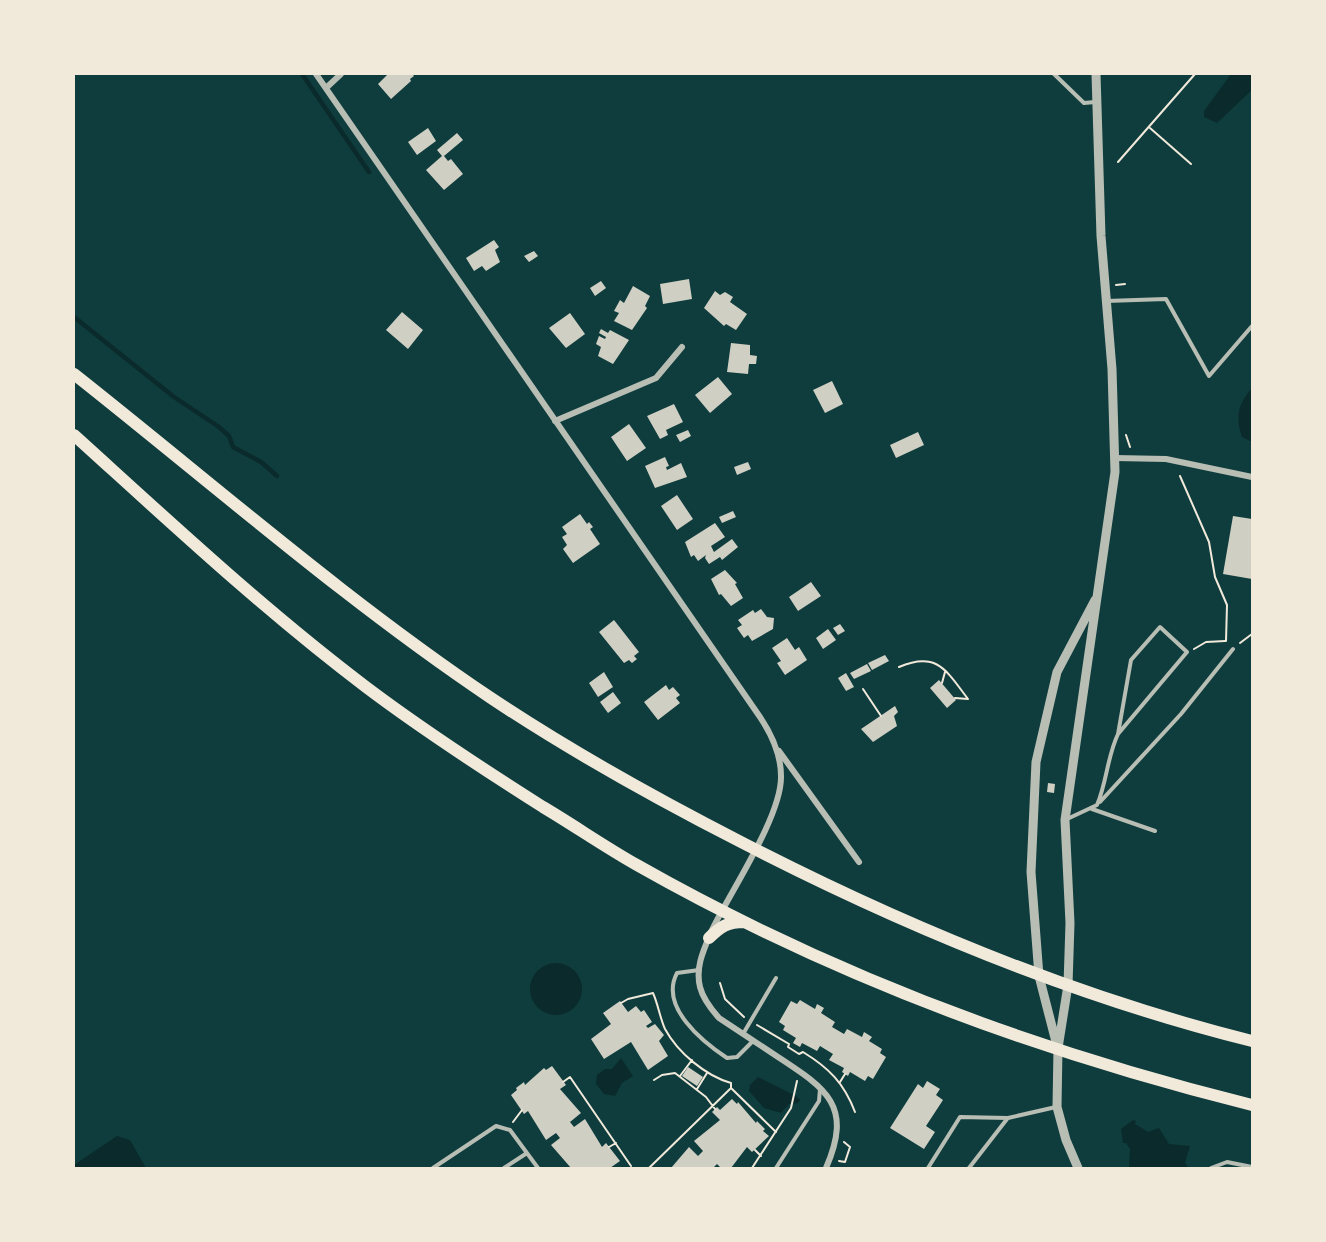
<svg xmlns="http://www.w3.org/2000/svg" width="1326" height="1242" font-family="Signika,sans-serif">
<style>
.water{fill:#0a2a2b}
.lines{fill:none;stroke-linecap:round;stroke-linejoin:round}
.stream{stroke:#0a2a2b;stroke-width:4.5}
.building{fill:#cfcfc3}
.path{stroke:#f1e9da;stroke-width:2}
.service{stroke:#b8beb3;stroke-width:4}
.minor{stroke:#b8beb3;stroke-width:6}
.tertiary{stroke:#b8beb3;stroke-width:9}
.primary{stroke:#f1e9da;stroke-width:12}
</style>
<rect width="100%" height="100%" fill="#0f3d3e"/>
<path class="water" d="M1231,74H1252V90L1217,123L1204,117V111Z
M1252,388V442L1242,437C1235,417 1238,404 1252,388Z
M530 989a26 26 0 1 1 52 0a26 26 0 1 1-52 0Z
M621,1058L633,1076L622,1083L615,1096L604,1094L596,1084L597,1075L605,1069H612Z
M758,1077L796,1096L800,1100L798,1103L789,1104L781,1113L764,1108L749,1091L750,1085Z
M1133,1120L1136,1121L1135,1124L1148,1132L1159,1128L1169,1144L1190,1146L1185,1163L1188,1167L1129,1168L1130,1149L1126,1143H1123L1121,1129Z
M117,1136L130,1140L146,1168H74V1165Z"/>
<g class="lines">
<path class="stream" d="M302,74L369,172
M74,317L174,397L219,427L229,436L233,447L261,462L277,476"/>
</g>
<path class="building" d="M388,74H412L414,76L410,79L411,81L391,99L378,84Z
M428,128L436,141L417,155L408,142Z
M457,133L463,140L444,156L448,161L451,159L463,174L444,190L426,170L442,156L437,150Z
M494,240L499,247L495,250L500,262L486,271L482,266L474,271L466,258Z
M534,251L538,256L529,262L524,256Z
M689,279L692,299L663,304L660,284Z
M601,281L606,288L595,296L590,288Z
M633,286L650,296L645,306L647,308L632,330L614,321L619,313L614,311L620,300L624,303Z
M715,291L720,295L725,292L733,297L730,302L747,314L736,330L726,324L724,326L704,308Z
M402,312L423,330L408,349L386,330Z
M570,313L585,334L566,348L549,328Z
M601,329L608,333L610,330L629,340L613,364L598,356L601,347L596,344L599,336L605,339L606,337L599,333Z
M731,343L750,345V355L757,356L756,364H749L748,374L727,372Z
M718,377L732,394L710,413L695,395Z
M832,381L843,404L825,413L813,390Z
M674,404L683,422L666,430L668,435L660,439L647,416Z
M629,424L646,448L627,461L611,437Z
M688,430L691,436L680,442L676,435Z
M918,432L924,445L896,458L890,445Z
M665,457L669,466L666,467L667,470L681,463L687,477L655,488L645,466Z
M748,462L751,469L737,475L734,467Z
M677,495L693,519L677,530L661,506Z
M733,511L736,517L722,523L719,517Z
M580,514L587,524L589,522L593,527L590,529L600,544L573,563L563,549L567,545L562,537L567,534L562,527Z
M1233,516L1252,519V579L1223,574Z
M715,523L725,537L711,546L714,552L732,539L738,547L722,560L720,557L709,564L705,558L706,555L698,561L694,555L691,557L685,542Z
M725,570L737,583L735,584L743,598L731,606L721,594L719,595L711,579Z
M811,582L821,596L798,611L789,597Z
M761,609L767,617L774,618L773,629L752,641L748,635L744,638L737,628L742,625L738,620L753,610L755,613Z
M614,620L639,652L634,656L637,659L632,663L629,660L624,663L599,632Z
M840,624L845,631L838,635L833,628Z
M828,629L836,640L823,649L816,638Z
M787,638L795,650L799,647L807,660L785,675L777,663L781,661L772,648Z
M885,655L889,661L872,670L868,663Z
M867,664L871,671L854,679L850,673Z
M604,672L613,687L598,697L589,683Z
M846,673L854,687L846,691L838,678Z
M939,680L956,700L947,708L930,688Z
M666,685L669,690L673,687L680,695L676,698L680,703L658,720L644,702Z
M613,692L621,703L608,713L600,702Z
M895,706L898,712L894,716L897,726L873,742L861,729Z
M1048,783L1055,784L1054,793L1047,792Z
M800,1000L815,1009L817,1004L824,1008L821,1013L835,1022L832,1027L844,1034L847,1029L862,1037L864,1032L872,1037L869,1041L882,1049L880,1053L886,1057L873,1079L868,1076L865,1081L850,1072L848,1076L842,1072L844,1068L829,1060L833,1054L820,1046L817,1051L802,1043L800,1047L793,1043L796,1038L783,1030L785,1026L779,1022L791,1001L797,1004Z
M620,1001L628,1012L636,1006L641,1012L644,1010L652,1022L646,1026L648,1028L655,1024L664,1035L659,1041L668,1056L648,1070L631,1042L604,1059L591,1039L611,1024L603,1013Z
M552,1066L566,1085L560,1089L581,1113L570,1122L574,1127L585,1119L602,1147L606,1143L620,1161L610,1168H571L551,1145L560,1138L556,1133L546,1140L528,1111L524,1114L511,1095L517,1090L516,1088L524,1082L525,1085L544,1068L546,1070Z
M688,1067L703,1077L697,1086L682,1076Z
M927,1081L940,1089L936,1095L943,1100L926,1126L935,1132L924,1149L890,1128L918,1084L923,1088Z
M732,1099L737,1104L738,1102L756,1123L757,1121L765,1129L763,1131L769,1136L752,1152L747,1147L731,1168H721L717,1164L713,1168H671L689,1147L698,1156L703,1151L694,1141L720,1120L712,1112L717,1107L720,1110Z"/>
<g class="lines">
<path class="path" d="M1150,128L1191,164
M1118,162L1195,74
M1116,285L1125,284
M1126,435L1130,447
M1180,476L1209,542L1215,577L1227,605L1226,641
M1240,643L1252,634
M1194,649L1206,642L1225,641
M899,667C937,651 946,670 968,699L955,698
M942,683L945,672
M863,689L881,716
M720,983L725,999L744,1017
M621,1003L628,999L653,993C658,1004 660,1018 665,1029C678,1053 706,1076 731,1083V1088
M757,1025L789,1044L788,1047L799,1054L803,1052C829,1068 844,1083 855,1112
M680,1076L692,1060
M654,1080L662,1075L675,1073L706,1097L715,1109
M563,1082L570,1077L631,1166
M840,1082L845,1074
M697,1089L707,1073
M513,1122L522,1110
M609,1147L616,1143
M755,1150L761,1156
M839,1161L845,1162L850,1147L844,1142
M630,1168H634
M649,1168L731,1088L776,1132
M752,1168L791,1108L797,1081"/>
<path class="service" d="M1054,74L1084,103L1095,102
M1106,301L1166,299L1209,376L1252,326
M1100,802L1181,714L1233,649
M1092,809L1155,831
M1065,820L1097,805C1107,782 1107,757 1118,734L1187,652L1160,627L1131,660L1118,734
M699,970L677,973C659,1007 703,1042 727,1058L737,1057L753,1041
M743,1034L776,978
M433,1168L496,1126L510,1130L538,1168
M504,1168L527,1153
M776,1168L819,1101L820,1089
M928,1168L960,1117L1008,1118L1056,1107
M969,1168L1007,1119
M1211,1168L1227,1162L1252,1167"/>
<path class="minor" d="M316,74L760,717C772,735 781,754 781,776C782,816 730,892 712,930C704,949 695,967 700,987C703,999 711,1009 719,1018C739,1031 758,1044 778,1057C827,1089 853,1106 826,1168
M326,88L341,74
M555,421L656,378L682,347
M1115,458L1166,459L1252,477
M779,751L859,862"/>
<path class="tertiary" d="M1056,1042L1039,976L1031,872L1036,762L1057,672L1095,600
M1078,1168L1066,1140L1057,1107L1058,1048L1068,985L1070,923L1065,820L1115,472L1112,369L1101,236L1096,74"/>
<path class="primary" d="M74,374C212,483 345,600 491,698C572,752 655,798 741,842C904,926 1075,997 1252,1041
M74,435C169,521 263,609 366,687C423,730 483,769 543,807C575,826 605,847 637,865C829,974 1038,1052 1252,1105
M709,938C721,926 728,922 744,922"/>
</g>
<rect width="1326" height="1242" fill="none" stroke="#f1e9da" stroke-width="150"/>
</svg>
